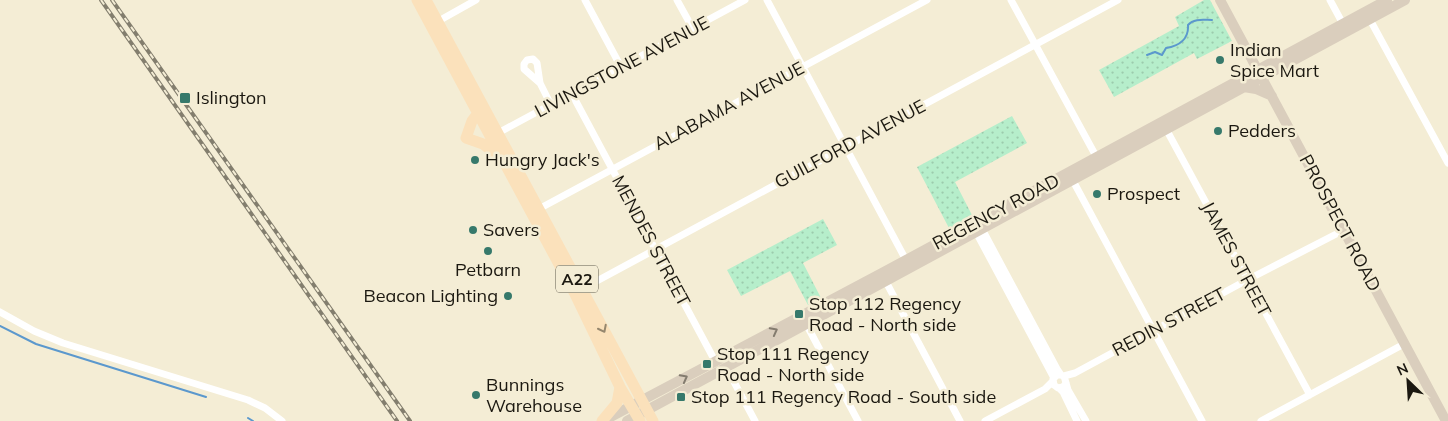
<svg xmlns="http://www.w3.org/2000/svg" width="1448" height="421" font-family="Mulish,sans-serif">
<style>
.grass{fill:url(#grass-dots)}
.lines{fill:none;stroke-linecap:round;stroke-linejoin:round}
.stream{stroke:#5b98cd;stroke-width:2}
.minor{stroke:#fff;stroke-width:7}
.secondary{stroke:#dacebd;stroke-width:10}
.primary{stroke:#fbe1bb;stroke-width:11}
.rail-casing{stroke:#837e6e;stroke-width:4}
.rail{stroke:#f4edd5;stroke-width:2;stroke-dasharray:5.5;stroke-linecap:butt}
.oneway{stroke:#96876e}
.oneway2{stroke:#847c6f}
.poi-dot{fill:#36796b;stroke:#f4edd5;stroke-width:2}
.labels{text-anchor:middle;stroke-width:5;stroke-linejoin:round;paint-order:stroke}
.shield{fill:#f4edd5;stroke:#5c584b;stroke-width:1}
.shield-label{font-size:16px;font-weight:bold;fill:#1b1810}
.poi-label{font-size:18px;fill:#1b1810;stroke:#f4edd5;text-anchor:start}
.street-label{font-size:18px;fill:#1b1810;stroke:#f4edd5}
</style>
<defs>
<pattern id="grass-dots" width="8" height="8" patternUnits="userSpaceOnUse" patternTransform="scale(1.25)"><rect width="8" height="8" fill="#b6eecb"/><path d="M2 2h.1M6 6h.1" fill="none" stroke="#9ccbad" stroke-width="1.8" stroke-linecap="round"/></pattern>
</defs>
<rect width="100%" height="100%" fill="#f4edd5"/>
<path class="grass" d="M1204,0H1210L1232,41L1197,59L1194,53L1114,97L1099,70L1179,26L1175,17Z
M1012,116L1027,143L955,182L973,217L950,230L917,167Z
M823,219L837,245L803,263L821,298L808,305L790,271L741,296L727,270Z"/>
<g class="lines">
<path class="stream" d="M1147,55L1155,52L1162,55L1166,48C1179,46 1189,39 1188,25C1194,18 1204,20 1212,20
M0,326L36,344L206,397
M248,418L253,421"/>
<path class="minor" d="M585,0L621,67
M677,0L693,29
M767,0L907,262
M1011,0L1097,158
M1330,0L1343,24
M1368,16L1448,163
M435,23L476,0
M540,83L524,69V64L527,60L533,59L537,63L540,83L551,105
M572,94L715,361
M1165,127L1310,395
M498,133L745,0
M1071,177L1202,421
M535,211L927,0
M982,229L1057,369L1061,375
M976,232L1054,378
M884,278L960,421
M582,289L1118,0
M0,312L34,331L63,343L248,400L265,408L282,421
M804,320L858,421
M726,367L755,421
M1064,376L1075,373L1247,280L1344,230
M1066,383L1063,387L1058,388L1054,385L1053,379L1057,375H1061L1064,376L1068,390L1086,421
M1059,388L1063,392L1077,421
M985,421L1045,389L1053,381
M1261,421L1404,344"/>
<path class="secondary" d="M1220,0L1446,421
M1244,87L1256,89L1272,96
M603,421L882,273L1387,0
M627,421L1405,0"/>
<path class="primary" d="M417,0L575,294L620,387L640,421
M426,0L653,421
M478,113L472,121L466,138L483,144L498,156
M602,421L617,403L620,387"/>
<defs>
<path id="rail" d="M101,0L397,421
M112,0L410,421"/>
</defs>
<use href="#rail" class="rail-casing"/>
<use href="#rail" class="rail"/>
</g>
<defs><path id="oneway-chevron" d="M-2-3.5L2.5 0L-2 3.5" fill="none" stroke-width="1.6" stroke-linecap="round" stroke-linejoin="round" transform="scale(1.25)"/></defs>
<use class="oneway" href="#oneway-chevron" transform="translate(603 329) rotate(63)"/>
<g class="oneway2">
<use href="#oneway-chevron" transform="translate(774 331) rotate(-28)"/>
<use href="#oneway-chevron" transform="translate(684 378) rotate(-28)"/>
</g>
<g class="poi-dot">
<circle cx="1220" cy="60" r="5"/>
<rect x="179" y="92" width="12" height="12" rx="2.5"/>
<circle cx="1218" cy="131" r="5"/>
<circle cx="475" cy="160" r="5"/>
<circle cx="1097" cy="194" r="5"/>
<circle cx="473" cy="230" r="5"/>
<circle cx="488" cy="251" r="5"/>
<circle cx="508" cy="296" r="5"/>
<rect x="794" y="309" width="10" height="10" rx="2.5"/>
<rect x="702" y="359" width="10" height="10" rx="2.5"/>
<circle cx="476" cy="395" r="5"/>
<rect x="676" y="392" width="10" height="10" rx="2.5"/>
</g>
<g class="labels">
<rect class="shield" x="556" y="265.5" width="42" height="27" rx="4"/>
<g class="shield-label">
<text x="577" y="285">A22</text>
</g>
<g class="poi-label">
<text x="1230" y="56">Indian<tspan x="1230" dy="21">Spice Mart</tspan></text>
<text x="196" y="104">Islington</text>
<text x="1228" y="137">Pedders</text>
<text x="485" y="166">Hungry Jack's</text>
<text x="1107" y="200">Prospect</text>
<text x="483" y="236">Savers</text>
<text x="488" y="276" text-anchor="middle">Petbarn</text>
<text x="498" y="302" text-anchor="end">Beacon Lighting</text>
<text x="809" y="310">Stop 112 Regency<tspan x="809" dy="21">Road - North side</tspan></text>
<text x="717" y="360">Stop 111 Regency<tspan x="717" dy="21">Road - North side</tspan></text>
<text x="486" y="391">Bunnings<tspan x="486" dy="21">Warehouse</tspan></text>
<text x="691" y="403">Stop 111 Regency Road - South side</text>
</g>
<g class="street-label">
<text transform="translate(622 67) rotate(-28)" y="6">LIVINGSTONE AVENUE</text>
<text transform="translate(729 106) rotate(-28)" y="6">ALABAMA AVENUE</text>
<text transform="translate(850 144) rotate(-28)" y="6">GUILFORD AVENUE</text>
<text transform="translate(996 212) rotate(-28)" y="6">REGENCY ROAD</text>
<text transform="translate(1340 223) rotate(62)" y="6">PROSPECT ROAD</text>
<text transform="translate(651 241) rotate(62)" y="6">MENDES STREET</text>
<text transform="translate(1236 259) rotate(62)" y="6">JAMES STREET</text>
<text transform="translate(1169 322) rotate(-28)" y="6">REDIN STREET</text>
</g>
</g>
<g transform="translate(1408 381) rotate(335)" stroke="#f4edd5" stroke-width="4" paint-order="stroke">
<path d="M0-4L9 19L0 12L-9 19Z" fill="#1b1810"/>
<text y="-8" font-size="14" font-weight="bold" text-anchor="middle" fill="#1b1810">N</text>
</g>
</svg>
